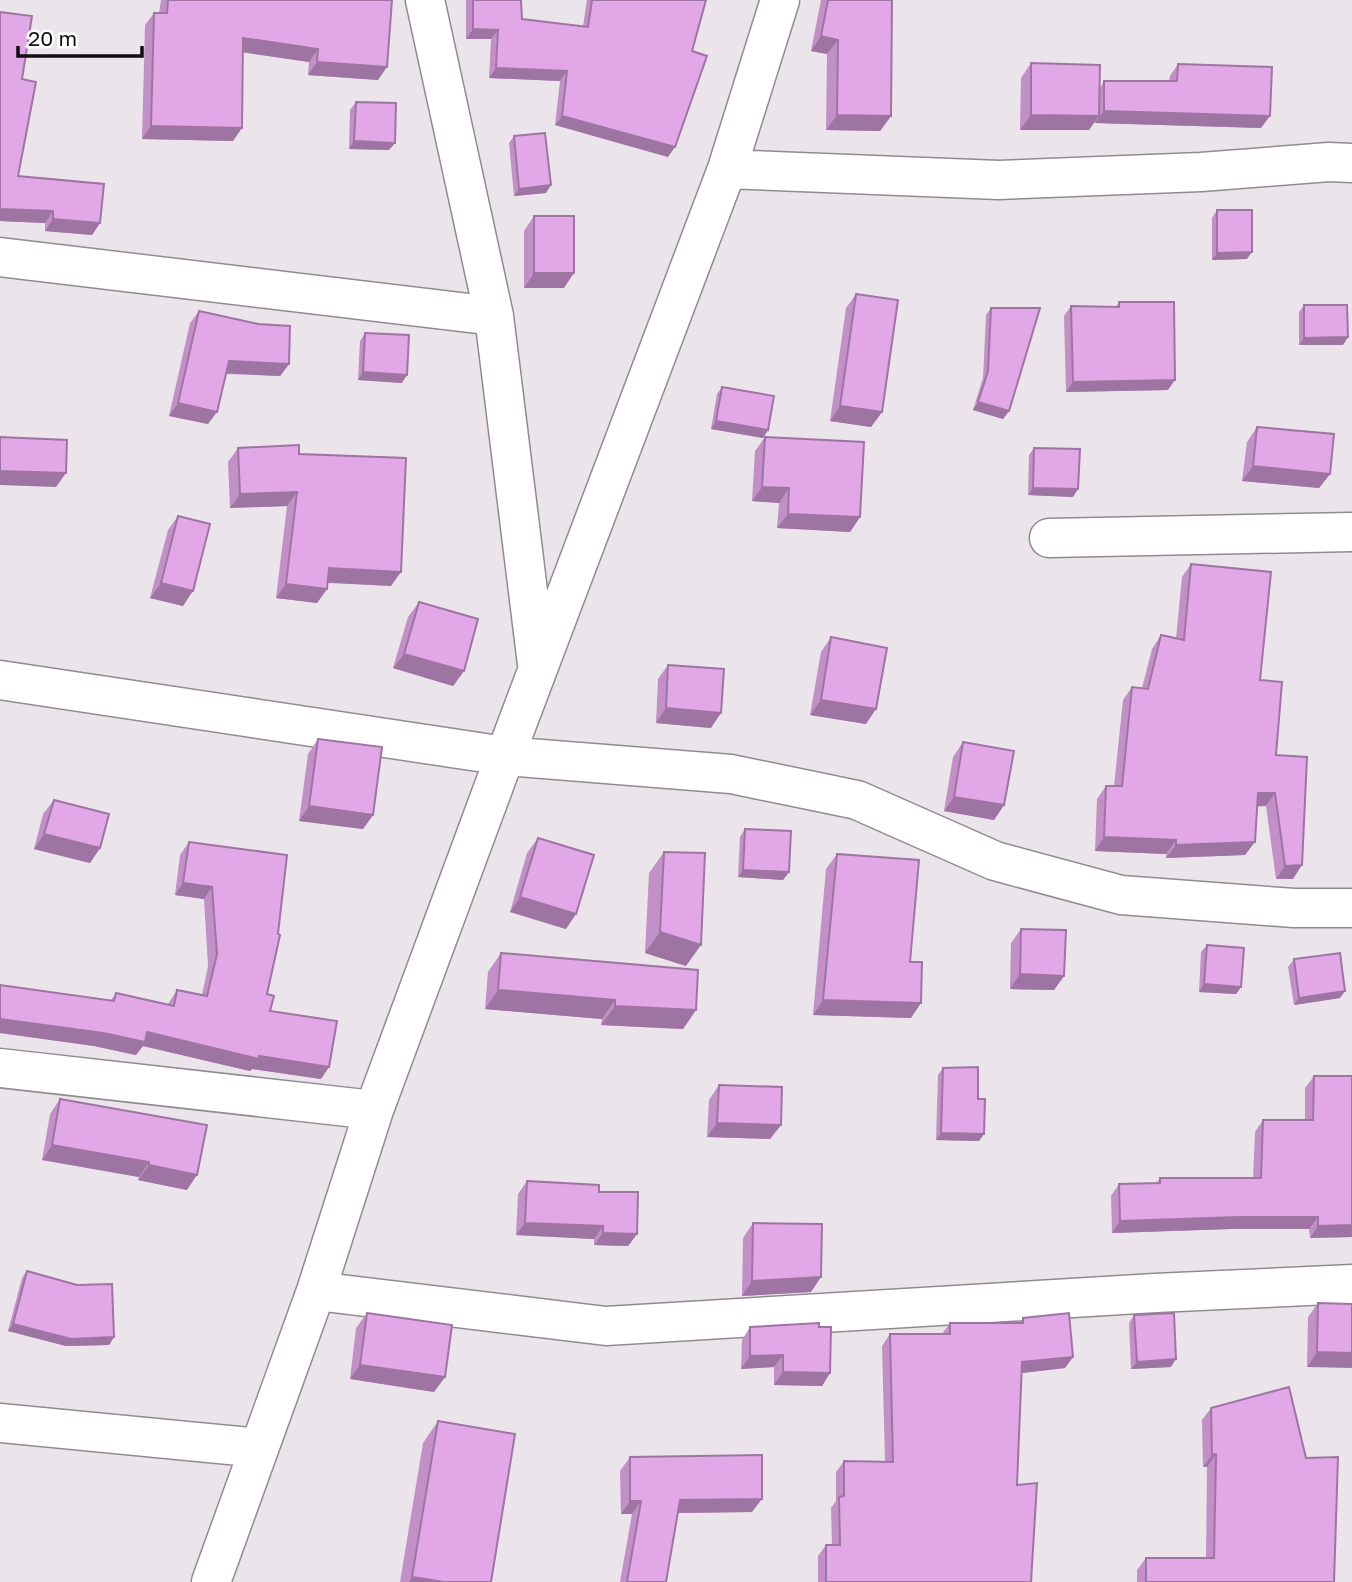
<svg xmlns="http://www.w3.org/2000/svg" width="1352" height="1582" font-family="'Golos Text',sans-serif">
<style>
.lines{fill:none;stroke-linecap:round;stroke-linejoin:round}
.minor-casing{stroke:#908b91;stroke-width:41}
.minor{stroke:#fff;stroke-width:38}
.wall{fill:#c290c7}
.shaded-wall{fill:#9e75a2}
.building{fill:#e1a7e7;stroke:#9e75a2;stroke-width:2}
</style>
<rect width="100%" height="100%" fill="#ebe5eb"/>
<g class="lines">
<defs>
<path id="minor" d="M425,0L494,316L537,664
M727,169L999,180L1201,172L1329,162L1352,163
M0,257L494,316
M1049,538L1352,532
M0,680L505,756L731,774L857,800L995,861L1121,895L1294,908H1352
M0,1068L374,1110
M316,1291L606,1326L1155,1293L1352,1284
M0,1423L259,1448
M211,1582L316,1291L374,1110L505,756L727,169L780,0"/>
</defs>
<use href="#minor" class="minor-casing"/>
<use href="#minor" class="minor"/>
</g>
<path class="wall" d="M161,0H385L378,80L308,75L309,62L243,52L233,141L142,139L145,25L154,13H159Z
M466,0H521L522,19L583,26L587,0H706L692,51L668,157L555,125L560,81L489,78L491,39H466Z
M821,0H892L891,116L880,131L826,130L827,54L811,51Z
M1031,63L1100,88L1104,81H1169L1170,76L1178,64L1261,128L1095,123V121L1089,130H1020L1021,78Z
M22,79L18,176L100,223L92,235L45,231V223L0,221Z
M356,102L395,143L389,150L349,149L350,110Z
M514,136L546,193L514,196L509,143Z
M1217,210L1247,259L1212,260V218Z
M534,216L564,288H524V231Z
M856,294L882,412L871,427L830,421L846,308Z
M1119,302L1168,390L1066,392L1064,316L1071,306L1116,307Z
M1304,305L1348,337L1343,345H1299V312Z
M991,308L1009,411L1003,419L973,410L983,378L986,315Z
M199,311L289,364L280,376L226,374L208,424L169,416L190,323Z
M365,333L402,383L358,380L360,341Z
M722,387L768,430L763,438L711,429L717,394Z
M1257,427L1330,474L1319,488L1242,481L1247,442Z
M765,437L860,517L850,532L777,528L779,503L752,501L755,451Z
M238,448L299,454L391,586L328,583L327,589L317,603L276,598L287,506L230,508L228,462Z
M1034,448L1073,497L1028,495L1029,455Z
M178,516L183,606L150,598L168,530Z
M1191,564L1260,680L1276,755L1293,879H1276L1266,806H1257L1245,855L1166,858V854L1095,851L1097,799L1106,786H1114L1123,700L1132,687L1142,688L1152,649L1161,635L1176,638L1182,577Z
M419,602L464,671L453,686L393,668L408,617Z
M831,637L866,724L810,715L821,652Z
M668,665L711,728L656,723L658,679Z
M318,739L373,815L363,829L299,821L308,754Z
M963,742L1004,805L994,820L944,811L953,757Z
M54,800L100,848L90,863L34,849L43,814Z
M745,829L789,872L783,880L738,877L740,837Z
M538,838L566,929L510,912L527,853Z
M189,842L267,994L270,1011L321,1079L252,1069L250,1071L143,1046L136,1055L94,1046L0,1033V985L111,1000L116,993L168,1004L177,990L202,995L208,966L204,899L175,895L180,855Z
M664,852L686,966L645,953L649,873Z
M837,854L910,962L911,1018L813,1015L826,869Z
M1021,929L1064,976L1054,990L1010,989L1011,943Z
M1207,945L1241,987L1236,994L1199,992L1201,952Z
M501,953L696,1010L683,1029L601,1025L602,1019L485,1009L488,972Z
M1294,959L1340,998L1294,1005L1288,967Z
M943,1068L978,1099L984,1134L979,1141L936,1140L938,1075Z
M1314,1076L1352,1237L1310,1238L1309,1229H1231L1112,1233L1111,1196L1119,1184H1156L1160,1178H1253L1255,1132L1263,1120H1305V1088Z
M719,1085L781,1125L770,1139L707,1137L709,1100Z
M60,1099L187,1190L138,1180L139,1177L42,1160L50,1114Z
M527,1181L599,1192L637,1234L628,1246L594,1245V1239L516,1235L518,1194Z
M753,1223L811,1292L742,1296L743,1238Z
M27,1271L114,1337L109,1345L66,1346L8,1331L22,1278Z
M1318,1303L1352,1304L1307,1367L1308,1317Z
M367,1313L445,1377L434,1392L350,1379L356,1328Z
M1134,1315L1171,1367L1131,1369L1129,1323Z
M1023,1318L1073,1357L1065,1368L1022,1373L1017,1485L1031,1582H818V1556L826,1545H832L831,1508L836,1501V1472L844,1461H885L882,1346L890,1334H942L950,1323H1019Z
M750,1327H819L830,1373L822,1386L774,1385V1367L741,1369L742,1340Z
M1211,1408L1334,1582H1137V1570L1146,1558H1206L1207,1467H1203L1202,1420Z
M438,1421L491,1582H400L423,1443Z
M630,1457L752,1512L678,1513L666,1582H620L632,1514H621L620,1471Z"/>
<path class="shaded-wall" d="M473,29L498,30L491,39H466Z
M821,36L838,40L827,54L811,51Z
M243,38L318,49L309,62L234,51Z
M317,62L387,67L378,80L308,75Z
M496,68L567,71L560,81L489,78Z
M1104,111L1270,116L1261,128L1095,123Z
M837,115L891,116L880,131L826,130Z
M1031,115L1099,116L1089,130H1020Z
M562,116L675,147L668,157L555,125Z
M151,126L242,128L233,141L142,139Z
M354,141L395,143L389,150L349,149Z
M551,185L546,193L514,196L519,189Z
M0,209L53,211L45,223L0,221Z
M53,219L100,223L92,235L45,231Z
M1252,252L1247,259L1212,260L1217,253Z
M534,273H574L564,288H524Z
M1348,337L1343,345H1299L1304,338Z
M229,361L289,364L280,376L220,373Z
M363,372L407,375L402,383L358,380Z
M1175,380L1168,390L1066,392L1073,382Z
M978,402L1009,411L1003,419L973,410Z
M178,403L217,412L208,424L169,416Z
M840,406L882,412L871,427L830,421Z
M716,421L768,430L763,438L711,429Z
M1253,466L1330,474L1319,488L1242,481Z
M0,471L66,473L56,487L0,485Z
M762,487L789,488L779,503L752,501Z
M1033,488L1078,489L1073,497L1028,495Z
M297,492L287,506L230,508L240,494Z
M788,514L860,517L850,532L777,528Z
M329,568L401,572L391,586L320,582Z
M161,583L193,591L183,606L150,598Z
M286,584L327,589L317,603L276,598Z
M404,654L464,671L453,686L393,668Z
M821,700L876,709L866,724L810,715Z
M666,708L721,713L711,728L656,723Z
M1258,793H1275L1266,806L1249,807Z
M954,797L1004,805L994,820L944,811Z
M309,806L373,815L363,829L299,821Z
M44,834L100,848L90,863L34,849Z
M1104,837L1176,840L1166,854L1095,851Z
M1255,842L1245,855L1166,858L1176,845Z
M1302,865L1293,879H1276L1285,866Z
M743,870L789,872L783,880L738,877Z
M183,883L212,887L204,899L175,895Z
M520,897L576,914L566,929L510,912Z
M660,932L701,945L686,966L645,953Z
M1020,974L1064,976L1054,990L1010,989Z
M1204,984L1241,987L1236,994L1199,992Z
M498,990L615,1000L602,1019L485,1009Z
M1345,991L1340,998L1294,1005L1299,998Z
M823,1000L921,1003L911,1018L813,1015Z
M615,1006L696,1010L683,1029L601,1025Z
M0,1019L147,1032L259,1056L329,1067L321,1079L252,1069L250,1071L143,1046L136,1055L94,1046L0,1033Z
M717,1123L781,1125L770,1139L707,1137Z
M941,1133L984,1134L979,1141L936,1140Z
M52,1145L149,1162L139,1177L42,1160Z
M149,1165L197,1175L187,1190L138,1180Z
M1239,1217H1318L1309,1229H1231L1112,1233L1120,1221Z
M525,1223L603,1226L594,1239L516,1235Z
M1352,1225V1237L1310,1238L1318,1226Z
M603,1233L637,1234L628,1246L594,1245Z
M821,1277L811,1292L742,1296L752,1281Z
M13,1324L114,1337L109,1345L66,1346L8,1331Z
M1317,1352L1352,1353V1368L1307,1367Z
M783,1355L774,1367L741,1369L750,1356Z
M1073,1357L1065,1368L1014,1374L1022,1362Z
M1176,1359L1171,1367L1131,1369L1137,1362Z
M360,1365L445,1377L434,1392L350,1379Z
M783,1372L830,1373L822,1386L774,1385Z
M1216,1454L1207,1467H1203L1212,1455Z
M762,1499L752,1512L671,1513L680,1500Z
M630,1501H641L632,1514H621Z
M412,1577L444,1582H409Z"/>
<path class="building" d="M168,0H392L387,67L317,62L318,49L243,38L242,128L151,126L154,13H167Z
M473,0H521L522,19L588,27L592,0H706L692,51L707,56L675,147L562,116L567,71L496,68L498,30L473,29Z
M828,0H892L891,116L837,115L838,40L821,36Z
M0,12L32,16L22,79L36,82L18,176L104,184L100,223L53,219V211L0,209Z
M1031,63L1100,65L1099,116L1031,115Z
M1178,64L1272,67L1270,116L1104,111V81H1177Z
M356,102L396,103L395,143L354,141Z
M545,133L551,185L519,189L514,136Z
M1217,210H1252V252L1217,253Z
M534,216H574V273H534Z
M856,294L898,300L882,412L840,406Z
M1119,302H1174L1175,380L1073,382L1071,306L1119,307Z
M1304,305H1347L1348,337L1304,338Z
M991,308H1040L1009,411L978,402L988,371Z
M199,311L258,324L290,326L289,364L229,361L217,412L178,403Z
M365,333L409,335L407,375L363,372Z
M722,387L774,396L768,430L716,421Z
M1257,427L1334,434L1330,474L1253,466Z
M0,437L67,440L66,473L0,471Z
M765,437L864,442L860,517L788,514L789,488L762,487Z
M299,445V454L406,458L401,572L329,568L327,589L286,584L297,492L240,494L238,448Z
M1034,448L1080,449L1078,489L1033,488Z
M178,516L210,524L193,591L161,583Z
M1191,564L1271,572L1260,680L1282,682L1276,755L1307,757L1302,865L1285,866L1275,793H1258L1255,842L1176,845V840L1104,837L1106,786H1122L1132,687L1148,689L1161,635L1184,640Z
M419,602L478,619L464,671L404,654Z
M831,637L887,648L876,709L821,700Z
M668,665L724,669L721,713L666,708Z
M318,739L382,747L373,815L309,806Z
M963,742L1014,751L1004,805L954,797Z
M54,800L109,814L100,848L44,834Z
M745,829L791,831L789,872L743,870Z
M538,838L594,855L576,914L520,897Z
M189,842L287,855L278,934L280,935L267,994L274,996L270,1011L337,1021L329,1067L259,1056V1059L147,1032L145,1042L103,1033L0,1019V985L114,1001L116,993L174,1006L177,990L207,996L217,954L212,887L183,883Z
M664,852L705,853L701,945L660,932Z
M837,854L919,860L910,962H922L921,1003L823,1000Z
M1021,929L1066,930L1064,976L1020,974Z
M1207,945L1244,948L1241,987L1204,984Z
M501,953L698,970L696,1010L615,1006V1000L498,990Z
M1340,953L1345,991L1299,998L1294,959Z
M978,1067V1099H985L984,1134L941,1133L943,1068Z
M1314,1076H1352V1225L1318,1226V1217H1239L1120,1221L1119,1184L1160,1183V1178H1261L1263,1120H1313Z
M719,1085L782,1087L781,1125L717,1123Z
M60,1099L207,1125L197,1175L149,1165V1162L52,1145Z
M527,1181L599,1185V1192H638L637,1234L603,1233V1226L525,1223Z
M753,1223L822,1224L821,1277L752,1281Z
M27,1271L77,1285L112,1284L114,1337L71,1339L13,1324Z
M1318,1303L1352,1304V1353L1317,1352Z
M367,1313L452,1325L445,1377L360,1365Z
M1069,1313L1073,1357L1022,1362L1017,1485L1037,1483L1031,1582H826V1545H840L839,1497L844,1496V1461L893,1462L890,1334H950V1323H1023V1318Z
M1174,1313L1176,1359L1137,1362L1134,1315Z
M819,1323V1327H831L830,1373L783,1372V1355L750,1356V1327Z
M1289,1387L1306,1458L1338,1457L1334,1582H1146V1558H1214L1216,1454L1212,1455L1211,1408Z
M438,1421L515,1434L491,1582H444L412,1577Z
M762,1455V1499L680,1500L666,1582H627L641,1501H630V1457Z"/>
<path d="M18 46v10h124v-10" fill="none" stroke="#100e10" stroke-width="3.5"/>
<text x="28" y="46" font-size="21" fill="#100e10" stroke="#ffffff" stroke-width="5" paint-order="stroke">20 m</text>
</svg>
